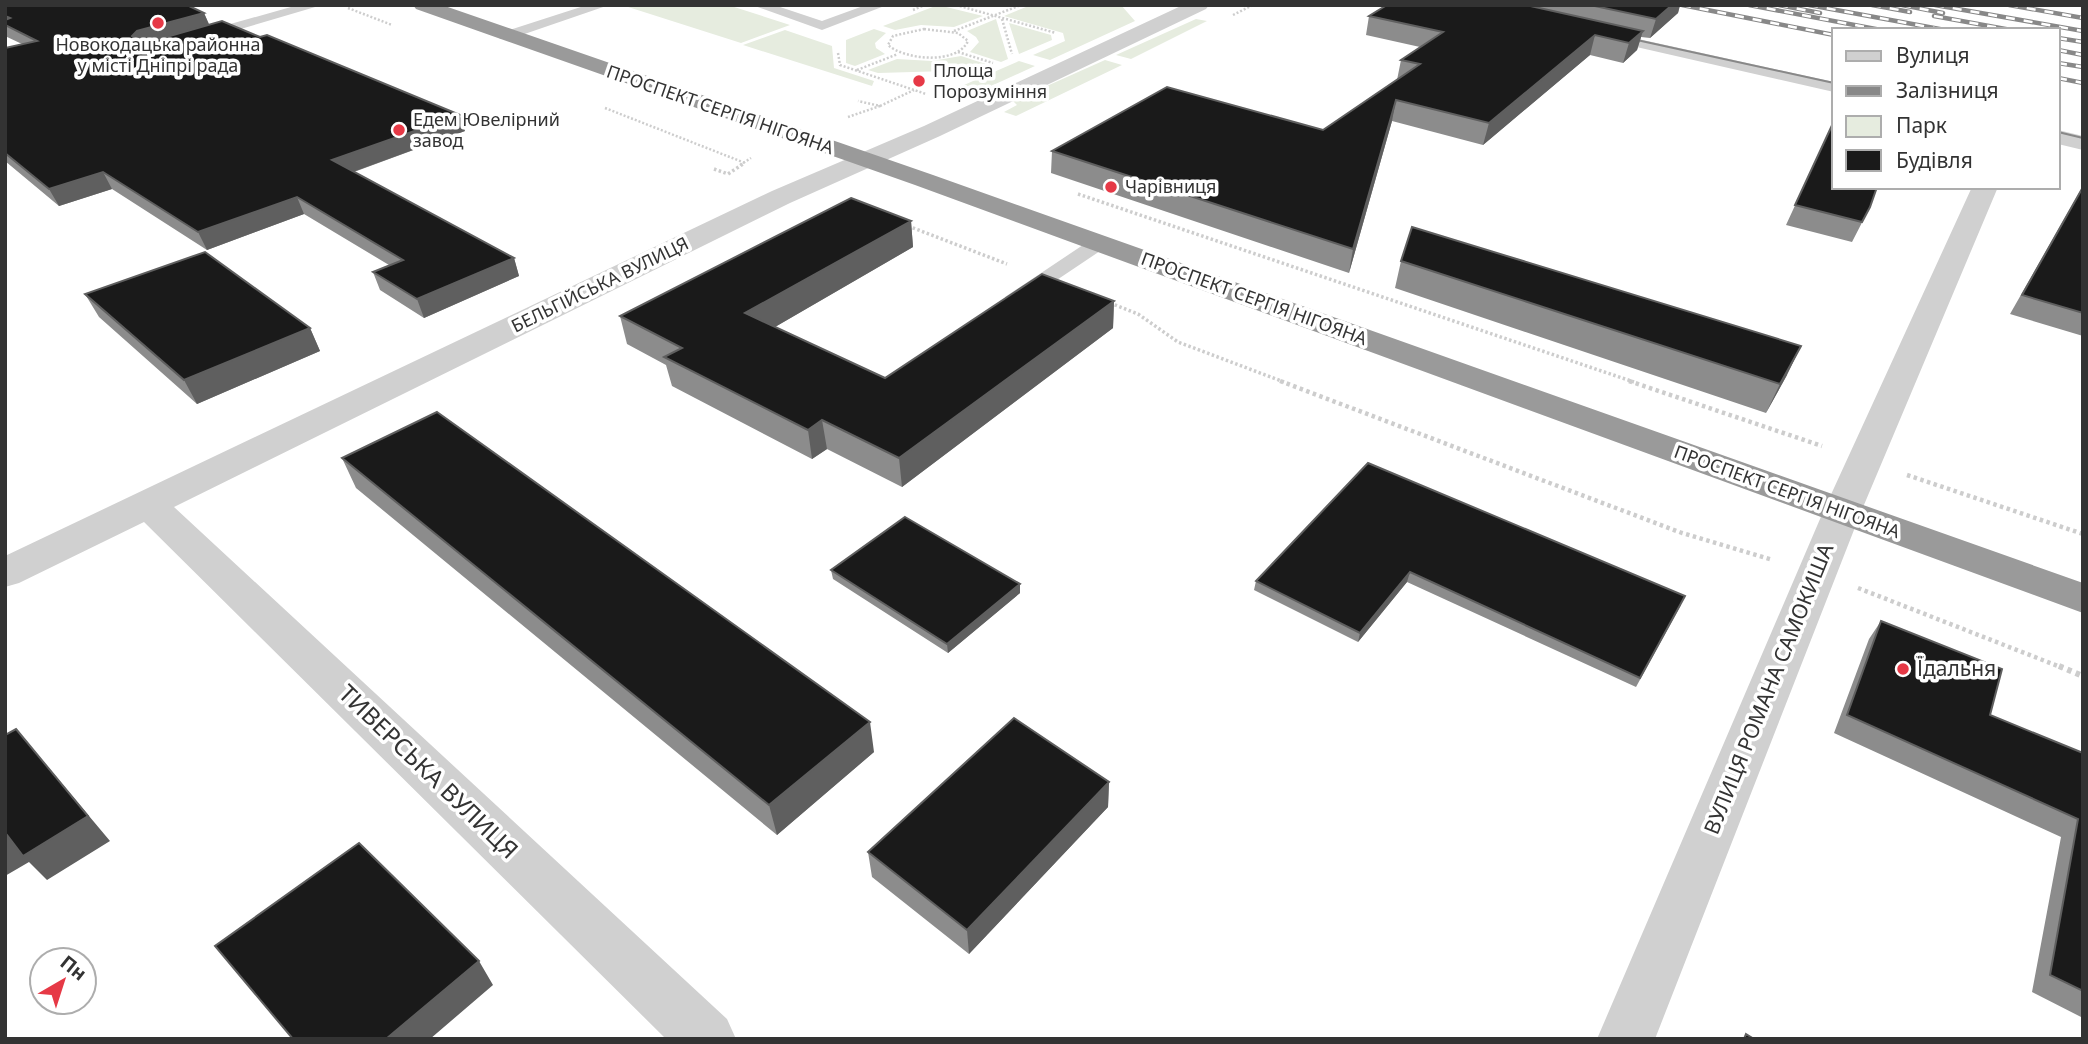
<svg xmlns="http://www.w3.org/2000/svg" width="2088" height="1044" font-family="'Noto Sans',sans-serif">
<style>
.green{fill:#e6ecdf}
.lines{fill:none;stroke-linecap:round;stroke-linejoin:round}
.path-far3{stroke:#cdcdcd;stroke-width:2.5;stroke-dasharray:2 2;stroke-linecap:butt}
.path-far2{stroke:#cdcdcd;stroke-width:3.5;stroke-dasharray:2.5 2.5;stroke-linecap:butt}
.path-far1{stroke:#cdcdcd;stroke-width:4.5;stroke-dasharray:3.5 3.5;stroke-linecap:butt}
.path{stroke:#cdcdcd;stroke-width:6;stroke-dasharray:4.5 4.5;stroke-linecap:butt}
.lane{fill:#d0d0d0;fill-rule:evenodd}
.street{fill:#d0d0d0;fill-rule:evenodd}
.highway{fill:#9a9a9a;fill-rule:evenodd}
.tram{stroke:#888;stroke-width:2}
.rail-casing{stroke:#888;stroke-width:4.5}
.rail{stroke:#fff;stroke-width:2.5;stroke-dasharray:9;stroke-linecap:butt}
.wall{fill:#8c8c8c}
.shaded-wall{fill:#5f5f5f}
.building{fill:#1a1a1a;stroke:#5f5f5f;stroke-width:2}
.poi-dot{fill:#e63946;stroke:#fff;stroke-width:2.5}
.labels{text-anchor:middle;stroke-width:7;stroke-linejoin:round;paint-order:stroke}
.far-poi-label{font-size:18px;fill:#333;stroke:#fff;text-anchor:start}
.far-street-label{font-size:18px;fill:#333;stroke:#fff}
.poi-label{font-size:21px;fill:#333;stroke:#fff;text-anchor:start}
.street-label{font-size:21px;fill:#333;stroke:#fff}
.near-street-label{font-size:24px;fill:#333;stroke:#fff}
</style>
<rect width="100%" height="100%" fill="#fff"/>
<path class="green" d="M728,5L790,25L741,43L625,6Z
M938,5L983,16L954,27L921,25L895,30L883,26Z
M1031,5H1121L1135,21L1050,60L1033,55L1065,41L1063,33L1004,16Z
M996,19L1008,59L1001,62L970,52L979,42L976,37L967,31Z
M1196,19L1207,21L1131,59L1116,55Z
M1009,23L1051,35L1052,40L1019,54Z
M874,29L886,33L875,43L876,48L885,54L855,66L846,63V40Z
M785,30L832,46L834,68L874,81L872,86L743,45Z
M961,56L992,66L983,70L878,73L868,70L897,59L932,61Z
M1105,60L1122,65L1016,116L1004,112L1017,105L1013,101Z
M1019,61L1035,66L980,91L964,85Z"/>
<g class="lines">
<path class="path-far3" d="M956,5L1056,33
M348,8L392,25
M913,10L925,5
M1233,15L1253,5
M1002,19L1012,54
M924,29L958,33L968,41C957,65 905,60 888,45L893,36Z
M954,31L1021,5
M958,52L993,63
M838,53L840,65L926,94
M857,70L898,54
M880,106L914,90
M605,108L745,163
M848,117L880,106L858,101
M740,165L751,158"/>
<path class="path-far2" d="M714,169L728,174L743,164
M1078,194L1634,382
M908,226L1007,264
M1110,303L1138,314L1178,342L1284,382"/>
<path class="path-far1" d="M1280,381L1682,533L1773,560
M1629,381L1822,446
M1907,475L2083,534
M1858,588L2063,668"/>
<path class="path" d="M2059,666L2083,676"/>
<path class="lane" d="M298,5H322L200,41L193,37L195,34Z
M587,5H609L510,39H500L498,36L500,33Z
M752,5H774L822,21L866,5H887L822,30Z
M1602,31L1834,82V92L1597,38L1595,35Z
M1099,237L1106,239L1109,243L1106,247L1024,302H1008L1005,297L1092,239Z"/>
<path class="street" d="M1183,5H1209L1206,9L940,136L790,203L174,507L727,1019L736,1039H666L144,522L19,583L5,587V556L772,191L924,126Z
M2058,130L2083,136V150L2058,144Z
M1972,187H1998L1861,512L1655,1039H1597L1823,512Z"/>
<path class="highway" d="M413,5H442L933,175L2083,583V613L915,185L416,9Z"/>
<path class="tram" d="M1623,37L1834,83
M2058,132L2083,138"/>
<defs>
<path id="rail" d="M1682,5L1834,35
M1749,5L1881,30
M1779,5L1820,13
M1809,5L1945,30
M1872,5L1910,12
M1902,5L1943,13
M1935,5L2083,31
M2009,5L2083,18
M1934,16L2011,30
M2058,38L2083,42
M2058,50L2083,55
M2058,63L2083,67
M2058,78L2083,83"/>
</defs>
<use href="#rail" class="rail-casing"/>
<use href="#rail" class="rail"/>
</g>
<path class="wall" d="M5,5L204,13L209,24L465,131L354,172L514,258L519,276L424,318L380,290L373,272L389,265L304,214L207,250L112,189L59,206L5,161V48L22,44L5,36Z
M1387,5H1680L1678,13L1650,38L1641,37L1637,50L1623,63L1590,55L1483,145L1392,121L1349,273L1051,173L1052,151L1323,130L1397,80L1401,60L1420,47L1366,35L1369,16Z
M1834,121L1870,207L1852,242L1786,225Z
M2083,186V336L2010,314Z
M911,221L913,247L775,327L885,378L1114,301L1113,328L902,487L827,449L812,459L672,386L666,365L627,344L620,316Z
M1401,261L1787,375L1766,413L1395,288Z
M85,294L310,328L320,351L197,404L99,317Z
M342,458L874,752L777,835L356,488Z
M1368,463L1681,605L1636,687L1407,582L1358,642L1254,590L1256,581Z
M831,570L1020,593L948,653L833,579Z
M1881,621L1990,715L2083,753V1018L2032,992L2061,837L1834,733L1869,639Z
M1109,782L1108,807L969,954L872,877L868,852Z"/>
<path class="shaded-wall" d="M1672,5H1680L1678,13L1650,38L1656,19Z
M204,13L210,27L139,51L132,36L137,31Z
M1643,31L1637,50L1623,63L1629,43Z
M1595,35L1590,55L1483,145L1489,123Z
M1396,100L1392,121L1349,273L1353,249Z
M460,115L465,131L339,177L332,160Z
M103,172L112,189L59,206L49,189Z
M297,197L304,214L207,250L198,232Z
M911,221L913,247L751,341L745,313Z
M514,258L519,276L424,318L417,299Z
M1114,301L1113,328L902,487L899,458Z
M310,328L320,351L197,404L184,380Z
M1801,346L1787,375L1766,413L1780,384Z
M822,420L827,449L812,459L808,430Z
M1410,572L1407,582L1358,642L1360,633Z
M1020,584V593L948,653L947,644Z
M870,722L874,752L777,835L769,805Z
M16,729L110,841L47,880L29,862L5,876V836Z
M1109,782L1108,807L969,954L967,930Z
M479,961L493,985L430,1039H386Z"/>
<path class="building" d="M5,5H187L204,13L137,31L132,36L136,41L149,42L222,21L260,37L267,35L460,115L332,160L514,258L417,299L373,272L403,260L297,197L198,232L103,172L49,189L5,153V48L37,41L5,25V20L10,18L5,16Z
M1387,5H1526L1643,31L1629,43L1595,35L1489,123L1396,100L1353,249L1052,151L1167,87L1323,130L1420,64L1401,60L1443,32L1369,16Z
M1590,5H1672L1656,19Z
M1834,121V187H1877L1870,207L1862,222L1795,205Z
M2083,187V313L2022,295Z
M851,198L911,221L745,313L885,378L1042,274L1114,301L899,458L822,420L808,430L664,357L682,348L620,316Z
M1412,227L1801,346L1780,384L1401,261Z
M205,252L310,328L184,380L85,294Z
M437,412L870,722L769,805L342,458Z
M1368,463L1685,596L1640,678L1410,572L1360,633L1256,581Z
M905,517L1020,584L947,644L831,570Z
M1881,621L2002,669L1990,715L2083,753V991L2050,975L2078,819L1847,715Z
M1014,718L1109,782L967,930L868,852Z
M16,729L88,816L23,856L7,835L5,836V735Z
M359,843L479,961L386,1039H293L215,946Z
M1746,1034L1754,1039H1744Z"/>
<g class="poi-dot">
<circle cx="158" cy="23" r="7"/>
<circle cx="919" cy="81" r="7"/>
<circle cx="399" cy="130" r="7"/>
<circle cx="1111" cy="187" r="7"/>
<circle cx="1903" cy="669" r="7"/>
</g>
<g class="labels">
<g class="far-poi-label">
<text x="158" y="51" text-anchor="middle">Новокодацька районна<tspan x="158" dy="21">у місті Дніпрі рада</tspan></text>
<text x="933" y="77">Площа<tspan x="933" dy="21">Порозуміння</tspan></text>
<text x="413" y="126">Едем Ювелірний<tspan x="413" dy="21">завод</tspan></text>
<text x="1125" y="193">Чарівниця</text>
</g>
<g class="far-street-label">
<text transform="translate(720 110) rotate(19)" y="6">ПРОСПЕКТ СЕРГІЯ НІГОЯНА</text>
<text transform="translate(600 285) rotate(-26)" y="6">БЕЛЬГІЙСЬКА ВУЛИЦЯ</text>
<text transform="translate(1254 299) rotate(20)" y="6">ПРОСПЕКТ СЕРГІЯ НІГОЯНА</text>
<text transform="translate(1787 492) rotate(20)" y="6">ПРОСПЕКТ СЕРГІЯ НІГОЯНА</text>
</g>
<g class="poi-label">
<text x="1917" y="676">Їдальня</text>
</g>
<g class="street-label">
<text transform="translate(1769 689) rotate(-68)" y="7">ВУЛИЦЯ РОМАНА САМОКИША</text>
</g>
<g class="near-street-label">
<text transform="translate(428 772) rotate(44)" y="8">ТИВЕРСЬКА ВУЛИЦЯ</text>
</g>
</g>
<rect width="2088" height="1044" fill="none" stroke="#333333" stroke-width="14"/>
<rect x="1832" y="28" width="228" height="161" fill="#ffffff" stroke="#adadad" stroke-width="2"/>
<rect x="1846" y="51" width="35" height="10" fill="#d0d0d0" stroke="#adadad" stroke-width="2"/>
<text x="1896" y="63" font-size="21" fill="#333333">Вулиця</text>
<rect x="1846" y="86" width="35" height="10" fill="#888888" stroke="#adadad" stroke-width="2"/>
<text x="1896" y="98" font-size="21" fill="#333333">Залізниця</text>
<rect x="1846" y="116" width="35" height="21" fill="#e6ecdf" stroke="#adadad" stroke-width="2"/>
<text x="1896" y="133" font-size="21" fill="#333333">Парк</text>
<rect x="1846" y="150" width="35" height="21" fill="#1a1a1a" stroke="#adadad" stroke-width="2"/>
<text x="1896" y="168" font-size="21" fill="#333333">Будівля</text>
<g transform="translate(63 981) rotate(39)"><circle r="33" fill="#ffffff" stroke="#adadad" stroke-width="2"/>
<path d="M0-5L12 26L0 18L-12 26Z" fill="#e63946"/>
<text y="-10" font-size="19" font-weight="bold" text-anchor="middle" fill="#333333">Пн</text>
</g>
</svg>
